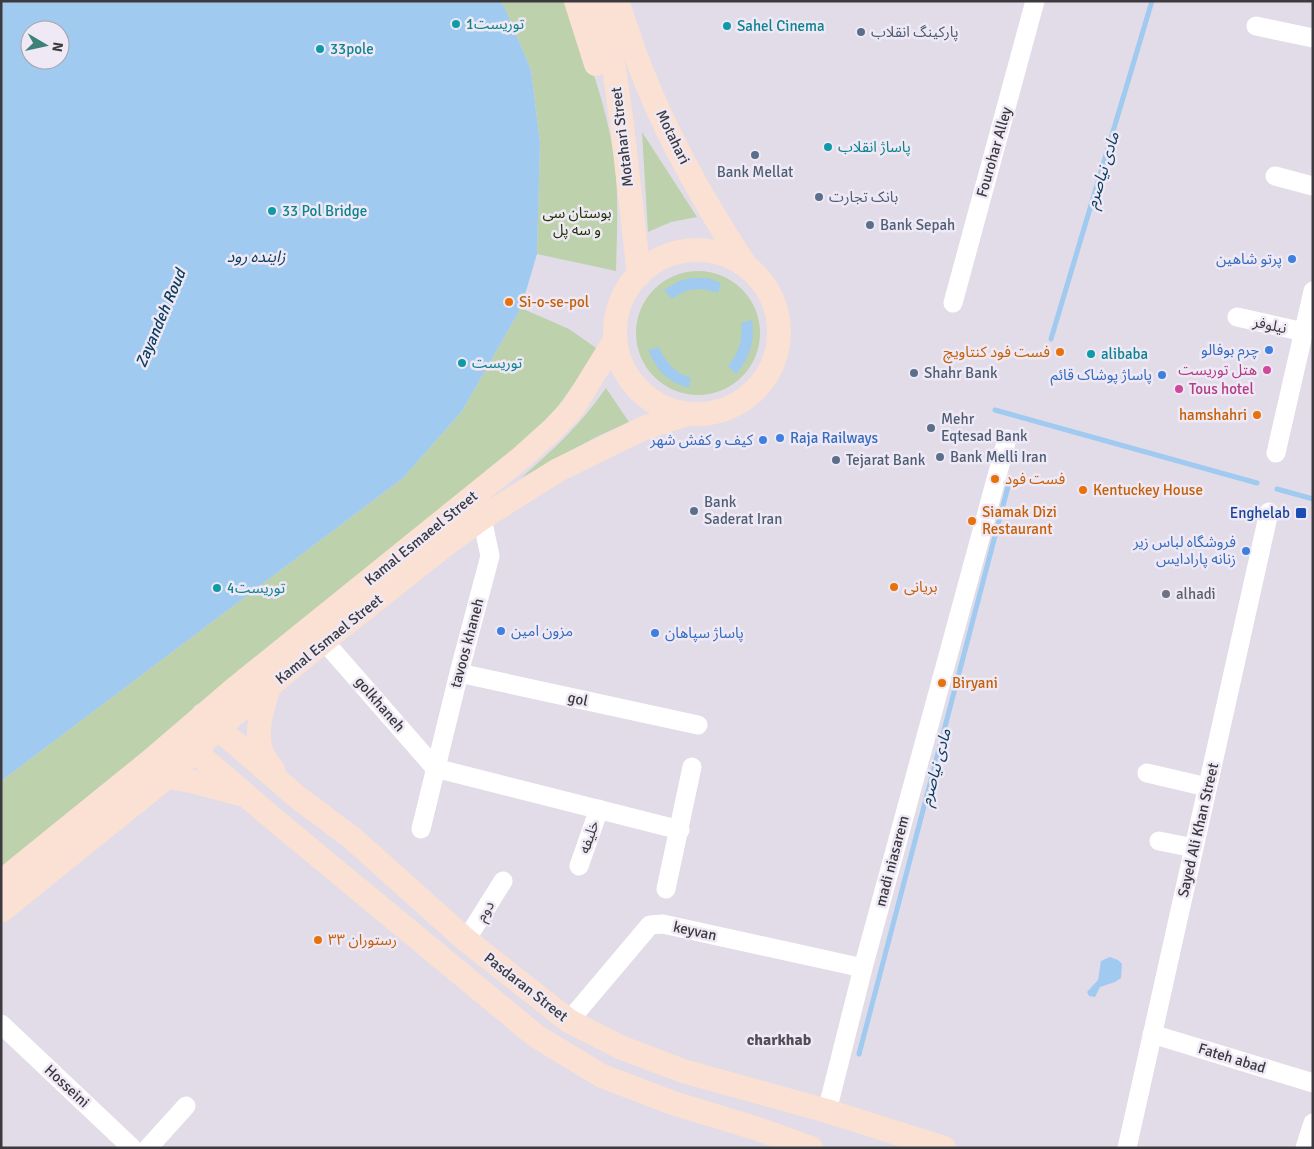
<svg xmlns="http://www.w3.org/2000/svg" width="1314" height="1149" font-family="Signika,'Noto Sans Arabic',sans-serif">
<style>
.green{fill:#bdd1ad}
.water{fill:#a0caef;fill-rule:evenodd}
.lines{fill:none;stroke-linecap:round;stroke-linejoin:round}
.stream{stroke:#a0caef;stroke-width:5}
.minor{stroke:#fff;stroke-width:19}
.major{stroke:#fae1d3;stroke-width:24}
.culture-dot{fill:#0f9aa8;stroke:#eee9f5;stroke-width:2}
.service-dot{fill:#5c6f8a;stroke:#eee9f5;stroke-width:2}
.shop-dot{fill:#3f7fe0;stroke:#eee9f5;stroke-width:2}
.food-dot{fill:#e8710a;stroke:#eee9f5;stroke-width:2}
.hotel-dot{fill:#d1479c;stroke:#eee9f5;stroke-width:2}
.transit-dot{fill:#1a4fb4;stroke:#eee9f5;stroke-width:2}
.worship-dot{fill:#6b7280;stroke:#eee9f5;stroke-width:2}
.labels{text-anchor:middle;stroke-width:5;stroke-linejoin:round;paint-order:stroke}
.culture-label{font-size:15px;fill:#0d838f;stroke:#eee9f5;text-anchor:start}
.service-label{font-size:15px;fill:#4e5e75;stroke:#eee9f5;text-anchor:start}
.street-label{font-size:15px;fill:#3c3a3e;stroke:#eee9f5}
.park-label{font-size:15px;fill:#1e3300;stroke:#eee9f5}
.shop-label{font-size:15px;fill:#366cbe;stroke:#eee9f5;text-anchor:end}
.food-label{font-size:15px;fill:#c56008;stroke:#eee9f5;text-anchor:start}
.hotel-label{font-size:15px;fill:#b23c85;stroke:#eee9f5;text-anchor:end}
.transit-label{font-size:15px;fill:#164399;stroke:#eee9f5;text-anchor:end}
.worship-label{font-size:15px;fill:#5b616d;stroke:#eee9f5;text-anchor:start}
.water-label{font-size:16px;font-style:italic;fill:#0c3d60;stroke:#eee9f5}
.neighbourhood-label{font-size:16px;font-weight:bold;fill:#514d56;stroke:#eee9f5}
</style>
<rect width="100%" height="100%" fill="#e1dce7"/>
<path class="green" d="M499,1H569C586,52 606,103 614,156C619,193 617,233 616,271L537,254L540,143L531,70L505,8Z
M642,132L697,217L671,222L648,232Z
M636 333a62 62 0 1 1 124 0a62 62 0 1 1-124 0Z
M521,308L569,329L599,350L539,432L1,876V781L403,478L462,411Z
M606,388L629,422L596,437L521,478C553,450 582,423 606,388Z"/>
<path class="water" d="M1,1H499L505,8L531,70L540,143L537,254L521,308L462,411L403,478L1,781ZM30,30H60V60H30Z
M692,278H708L721,283L718,293C699,287 689,287 672,299L664,290L679,281Z
M752,320C755,341 750,358 736,374L728,366C739,353 743,340 741,323Z
M659,347C665,362 675,373 691,378L689,388C667,382 657,370 648,350Z
M1110,957L1118,960L1122,964L1121,978L1115,982L1100,987L1095,997L1089,996L1087,992L1098,980L1101,961Z"/>
<g class="lines">
<path class="stream" d="M1051,339L1152,1
M995,410L1257,483
M1277,489L1313,499
M859,1054L1010,479"/>
<path class="minor" d="M1256,26L1313,38
M1275,176L1313,186
M953,303L1035,1
M1237,317L1304,332
M1276,453L1313,291
M324,641L435,768L680,830
M459,673L698,725
M1147,773L1207,787
M421,829L459,673L490,556L482,518
M1159,841L1194,848
M579,866L599,809
M666,889L692,767
M466,940L503,881
M569,1021L650,925L663,924L863,968
M1,1024L132,1148
M1152,1034L1313,1083
M827,1111L863,968L1007,439
M148,1148L186,1106
M1127,1148L1269,512
M1305,1148L1313,1123"/>
<path class="major" d="M576,1L596,64
M594,1L614,68L622,125L639,275
M617,1C624,21 630,40 637,59C663,128 703,201 744,263
M615 332a82 82 0 1 1 164 0a82 82 0 1 1-164 0Z
M269,687C263,707 255,729 261,750C263,757 269,764 273,770
M203,715L296,796L352,838L466,940L569,1021L620,1047L683,1071L827,1111L944,1148
M184,742L276,821L536,1036L602,1076L673,1103L755,1128L811,1148
M158,769L167,777L191,781L240,794
M1,882L149,762L233,690L522,457L552,430L573,408L615,340
M1,911L167,777L218,728L324,641L445,545L482,518L558,470L644,428L687,414"/>
</g>
<g class="culture-dot">
<circle cx="456" cy="24" r="5"/>
<circle cx="727" cy="26" r="5"/>
<circle cx="320" cy="49" r="5"/>
<circle cx="828" cy="147" r="5"/>
<circle cx="272" cy="211" r="5"/>
<circle cx="1091" cy="354" r="5"/>
<circle cx="462" cy="363" r="5"/>
<circle cx="217" cy="588" r="5"/>
</g>
<g class="service-dot">
<circle cx="861" cy="32" r="5"/>
<circle cx="755" cy="155" r="5"/>
<circle cx="819" cy="197" r="5"/>
<circle cx="870" cy="225" r="5"/>
<circle cx="914" cy="373" r="5"/>
<circle cx="931" cy="428" r="5"/>
<circle cx="940" cy="457" r="5"/>
<circle cx="836" cy="460" r="5"/>
<circle cx="694" cy="511" r="5"/>
</g>
<g class="shop-dot">
<circle cx="1292" cy="259" r="5"/>
<circle cx="1269" cy="350" r="5"/>
<circle cx="1162" cy="375" r="5"/>
<circle cx="780" cy="438" r="5"/>
<circle cx="763" cy="440" r="5"/>
<circle cx="1246" cy="551" r="5"/>
<circle cx="501" cy="631" r="5"/>
<circle cx="655" cy="633" r="5"/>
</g>
<g class="food-dot">
<circle cx="509" cy="302" r="5"/>
<circle cx="1060" cy="352" r="5"/>
<circle cx="1257" cy="415" r="5"/>
<circle cx="995" cy="479" r="5"/>
<circle cx="1083" cy="490" r="5"/>
<circle cx="972" cy="521" r="5"/>
<circle cx="894" cy="587" r="5"/>
<circle cx="942" cy="683" r="5"/>
<circle cx="318" cy="940" r="5"/>
</g>
<g class="hotel-dot">
<circle cx="1267" cy="370" r="5"/>
<circle cx="1179" cy="389" r="5"/>
</g>
<rect class="transit-dot" x="1295" y="507" width="12" height="12" rx="2.5"/>
<circle class="worship-dot" cx="1166" cy="594" r="5"/>
<g class="labels">
<g class="culture-label">
<text x="466" y="29">توریست1</text>
<text x="737" y="31">Sahel Cinema</text>
<text x="330" y="54">33pole</text>
<text x="838" y="152">پاساژ انقلاب</text>
<text x="282" y="216">33 Pol Bridge</text>
<text x="1101" y="359">alibaba</text>
<text x="472" y="368">توریست</text>
<text x="227" y="593">توریست4</text>
</g>
<g class="service-label">
<text x="871" y="37">پارکینگ انقلاب</text>
<text x="755" y="177" text-anchor="middle">Bank Mellat</text>
<text x="829" y="202">بانک تجارت</text>
<text x="880" y="230">Bank Sepah</text>
<text x="924" y="378">Shahr Bank</text>
<text x="941" y="424">Mehr<tspan x="941" dy="17">Eqtesad Bank</tspan></text>
<text x="950" y="462">Bank Melli Iran</text>
<text x="846" y="465">Tejarat Bank</text>
<text x="704" y="507">Bank<tspan x="704" dy="17">Saderat Iran</tspan></text>
</g>
<g class="street-label">
<text transform="translate(622 137) rotate(-97)" y="5">Motahari Street</text>
<text transform="translate(673 137) rotate(64)" y="5">Motahari</text>
<text transform="translate(994 152) rotate(-74)" y="5">Fourohar Alley</text>
<text transform="translate(1270 325) rotate(12)" y="5">نیلوفر</text>
<text transform="translate(421 538) rotate(-39)" y="5">Kamal Esmaeel Street</text>
<text transform="translate(329 639) rotate(-39)" y="5">Kamal Esmael Street</text>
<text transform="translate(467 643) rotate(-75)" y="5">tavoos khaneh</text>
<text transform="translate(578 699) rotate(12)" y="5">gol</text>
<text transform="translate(380 704) rotate(49)" y="5">golkhaneh</text>
<text transform="translate(1198 830) rotate(-77)" y="5">Sayed Ali Khan Street</text>
<text transform="translate(589 837) rotate(-71)" y="5">خلیفه</text>
<text transform="translate(892 861) rotate(-75)" y="5">madi niasarem</text>
<text transform="translate(485 911) rotate(-58)" y="5">دوم</text>
<text transform="translate(695 931) rotate(12)" y="5">keyvan</text>
<text transform="translate(526 987) rotate(38)" y="5">Pasdaran Street</text>
<text transform="translate(1232 1058) rotate(17)" y="5">Fateh abad</text>
<text transform="translate(67 1086) rotate(43)" y="5">Hosseini</text>
</g>
<g class="park-label">
<text x="577" y="218">بوستان سی<tspan x="577" dy="17">و سه پل</tspan></text>
</g>
<g class="shop-label">
<text x="1282" y="264">پرتو شاهین</text>
<text x="1259" y="355">چرم بوفالو</text>
<text x="1152" y="380">پاساژ پوشاک قائم</text>
<text x="790" y="443" text-anchor="start">Raja Railways</text>
<text x="753" y="445">کیف و کفش شهر</text>
<text x="1236" y="547">فروشگاه لباس زیر<tspan x="1236" dy="17">زنانه پارادایس</tspan></text>
<text x="511" y="636" text-anchor="start">مزون امین</text>
<text x="665" y="638" text-anchor="start">پاساژ سپاهان</text>
</g>
<g class="food-label">
<text x="519" y="307">Si-o-se-pol</text>
<text x="1050" y="357" text-anchor="end">فست فود کنتاویچ</text>
<text x="1247" y="420" text-anchor="end">hamshahri</text>
<text x="1005" y="484">فست فود</text>
<text x="1093" y="495">Kentuckey House</text>
<text x="982" y="517">Siamak Dizi<tspan x="982" dy="17">Restaurant</tspan></text>
<text x="904" y="592">بریانی</text>
<text x="952" y="688">Biryani</text>
<text x="328" y="945">رستوران ۳۳</text>
</g>
<g class="hotel-label">
<text x="1257" y="375">هتل توریست</text>
<text x="1189" y="394" text-anchor="start">Tous hotel</text>
</g>
<g class="transit-label">
<text x="1290" y="518">Enghelab</text>
</g>
<g class="worship-label">
<text x="1176" y="599">alhadi</text>
</g>
<g class="water-label">
<text transform="translate(1102 170) rotate(-73)" y="6">مادی نیاصرم</text>
<text x="256" y="262">زاینده رود</text>
<text transform="translate(160 318) rotate(-67)" y="6">Zayandeh Roud</text>
<text transform="translate(935 767) rotate(-75)" y="6">مادی نیاصرم</text>
</g>
<g class="neighbourhood-label">
<text x="779" y="1045">charkhab</text>
</g>
</g>
<rect width="1314" height="1149" fill="none" stroke="#3c3a3e" stroke-width="5"/>
<g transform="translate(45 45) rotate(99)"><circle r="24" fill="#eee9f5" stroke="#a7a3ac"/>
<path d="M0-4L9 19L0 12L-9 19Z" fill="#3d8278"/>
<text y="-8" font-size="14" font-weight="bold" text-anchor="middle" fill="#3c3a3e">N</text>
</g>
</svg>
